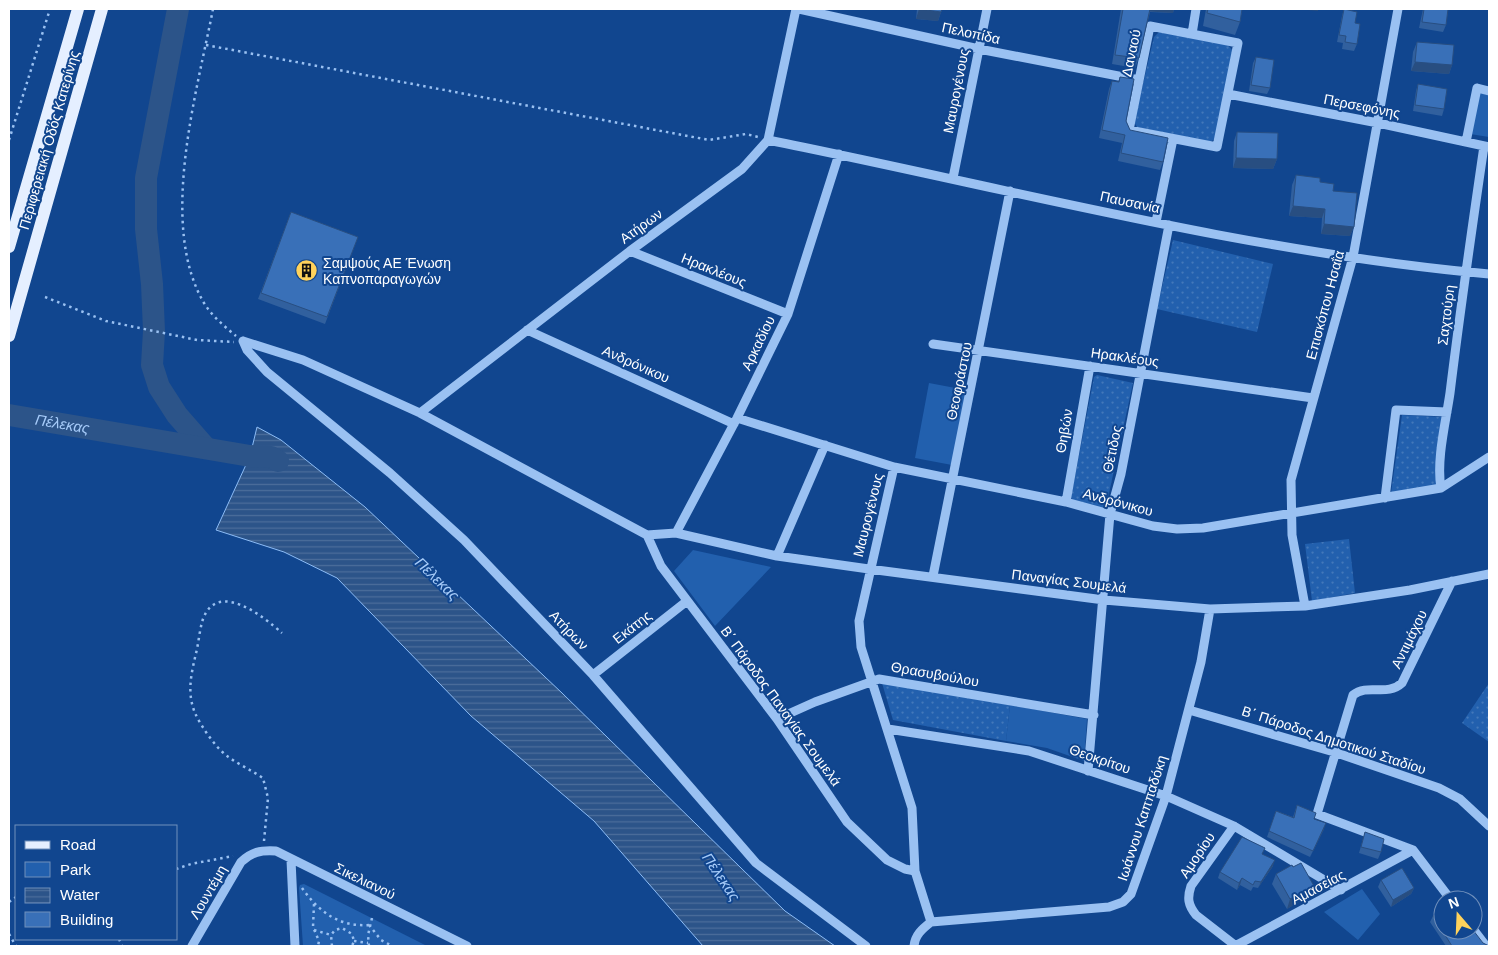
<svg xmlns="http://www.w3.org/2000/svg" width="1498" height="955" font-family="Arial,sans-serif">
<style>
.grass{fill:url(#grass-dots)}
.park{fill:#2260ae}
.water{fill:url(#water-rules);stroke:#8cbcf6}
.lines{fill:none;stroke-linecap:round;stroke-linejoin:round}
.river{stroke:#2c5489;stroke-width:22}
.path{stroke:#9ac1f2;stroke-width:2.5;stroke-dasharray:2.5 4;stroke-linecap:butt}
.minor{stroke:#9ac1f2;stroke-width:9}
.major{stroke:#e5efff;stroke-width:12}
.wall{fill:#31609e}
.shaded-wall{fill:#284e81}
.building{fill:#3970b8;stroke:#284e81}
.labels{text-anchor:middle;stroke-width:4;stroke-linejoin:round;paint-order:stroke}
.street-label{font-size:14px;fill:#fff;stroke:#11468f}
.poi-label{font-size:14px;fill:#fff;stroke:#11468f;text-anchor:start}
.water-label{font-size:15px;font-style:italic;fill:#a6cbf9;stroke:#11468f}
</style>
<defs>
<pattern id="grass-dots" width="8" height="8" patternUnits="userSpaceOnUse" patternTransform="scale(1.25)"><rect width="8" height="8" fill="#2260ae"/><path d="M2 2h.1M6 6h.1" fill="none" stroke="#4378ba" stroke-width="1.8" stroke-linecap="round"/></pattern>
<pattern id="water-rules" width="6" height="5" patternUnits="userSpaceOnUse" patternTransform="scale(1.25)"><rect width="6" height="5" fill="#2c5489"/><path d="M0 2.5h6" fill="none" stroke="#4c6e9b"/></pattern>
</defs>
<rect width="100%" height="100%" fill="#11468f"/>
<path class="grass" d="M1159,32L1228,45L1233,51L1215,139L1210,142L1137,127L1134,122L1154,37Z
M1173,240L1273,264L1257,332L1157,309Z
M1097,375L1133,383L1106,507L1102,509L1074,502L1071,497L1094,377Z
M1402,415L1444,417L1436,486L1391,493Z
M1349,539L1355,593L1312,601L1305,544Z
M882,683L1010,705L1006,741L893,720Z
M1489,683V742L1462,723Z"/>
<path class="park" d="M1478,92L1489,94V137L1470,134Z
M929,383L966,390L952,465L915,458Z
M693,550L771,567L715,626L674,571Z
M1010,705L1087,719L1084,761L1047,748L1006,741Z
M304,884L427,946H303L299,888L300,885Z
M1362,889L1380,914L1358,940L1324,912Z"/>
<path class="water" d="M257,427L281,440L365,507L562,693L785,911L835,946H703L594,821L471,716L337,578L284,552L216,530L250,456Z"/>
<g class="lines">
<g class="river">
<path d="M178,9L146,178V229L152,284L154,331L152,365L159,387L177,415L205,447"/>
<path id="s1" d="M9,415L250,456L271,457L278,461"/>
</g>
<path class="path" d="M213,9C197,92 158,225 204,303C212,316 224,326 236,336
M206,45L709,140L746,134L758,137
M9,140L50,9
M45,297L106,321L197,340L234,342
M264,841L268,798L263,778C251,770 238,764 227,756C215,747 201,726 195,713C186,691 192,671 197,649C199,639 200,628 203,619C218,579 265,618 282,633
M176,869L191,864L233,856
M302,888C319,912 339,927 369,925
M9,902L16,897
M314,904L313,927L319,941L318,946
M369,925L381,940L392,946
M314,930L331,935
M9,934L16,946
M119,939L122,946
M354,941L368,943
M332,946L331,935L335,930L342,928L352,934L354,941L352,946
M369,946L368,935L372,918"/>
<path class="minor" d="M799,9L979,49L1139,80
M1150,26L1238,43L1217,147L1129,130Z
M1192,34L1196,9
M1228,94L1378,123L1489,147
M768,140C1007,188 1246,252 1489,274
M1466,142L1477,88L1489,91
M953,178L987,9
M1156,222L1173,139
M630,251L788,314
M527,330L734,424
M243,341L247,350L267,372L390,473L464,540L593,675L756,863L866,946
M243,341L303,360L420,413L647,535
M933,344L1313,398
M420,413L630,251L742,169L768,140L796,9
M737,418L894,467L1066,502L1153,526L1177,529L1203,528L1441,488L1489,457
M894,467L859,621L861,647L912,808L915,871L931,922
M1441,488C1436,460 1446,421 1450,393C1460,311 1472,228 1484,146
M1385,498L1396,410L1447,412
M1066,502L1090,366
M676,533L737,418L788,314L839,154
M647,535L676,533L777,556L869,569L1104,600L1210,609L1305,606L1410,590L1489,574
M647,535L661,566L777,719L847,822L887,860L905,869L915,871
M777,556L825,445
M933,576L1010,191
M1305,606L1292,535L1291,480L1353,257L1398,9
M593,675L687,601
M1189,710L1334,752L1439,788L1460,799L1489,826
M777,719L815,702L879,679L1094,715
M888,729L1029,751L1166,796L1234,826L1341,890
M1088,771L1110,514L1121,474L1169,225
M1234,826L1191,886C1187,898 1188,905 1196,915L1236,946
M291,860L295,946
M1451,900L1413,850L1317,814L1353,695C1368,683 1387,697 1402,683L1452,581
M931,922L1109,907L1123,902L1131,894L1166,796L1201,662L1210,609
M1473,929L1486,946
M192,946L241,862C252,852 260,850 276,851L467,946
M914,946C915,935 922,929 931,922
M1235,946L1413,850"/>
<path class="major" d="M9,247L78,9
M9,336L102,9"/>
</g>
<path class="wall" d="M917,9H942L938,21L916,19Z
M1121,9H1174L1173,13L1150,12L1139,58L1135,68L1112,64Z
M1206,9H1242L1240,22L1235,35L1203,26Z
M1344,9L1355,23L1357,44L1354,51L1342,49L1343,43L1337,42L1342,16Z
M1423,9H1448L1446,25L1443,32L1419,28Z
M1417,42L1452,65L1449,74L1411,71L1413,52Z
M1256,57L1270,88L1267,94L1249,91L1253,63Z
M1120,77L1126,121L1130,130L1163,162L1160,170L1118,161L1122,143L1099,138L1109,89L1112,81L1118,82Z
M1418,84L1444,109L1442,116L1413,111L1416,91Z
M1237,132L1277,159L1273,169L1233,168L1234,141Z
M1296,175L1320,182L1333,191L1354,227L1350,236L1321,234L1322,218L1289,216L1292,185Z
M291,212L358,237L325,324L258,299Z
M1297,805L1314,819L1324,829L1310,857L1267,837L1276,811L1293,817Z
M1365,832L1381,852L1378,859L1359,853Z
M1262,854L1273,866L1258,888L1253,887L1251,891L1240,885L1237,890L1218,878L1220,872Z
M1293,867L1314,886L1310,895L1287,909L1272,884L1276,874Z
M1381,880L1414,888L1411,894L1391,907L1378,887Z
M1433,916L1483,943L1489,946H1446L1430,922Z"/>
<path class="shaded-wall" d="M919,9L941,12L938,21L916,19Z
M1142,9H1174L1173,13L1142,11Z
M1297,9H1318V11Z
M1415,62L1452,65L1449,74L1411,71Z
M1236,158L1277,159L1273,169L1233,168Z
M1293,206L1325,209L1322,218L1289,216Z
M1324,224L1354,227L1350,236L1321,234Z
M1326,823L1324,829L1310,857L1313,851Z
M1275,860L1273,866L1258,888L1261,882Z
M1242,878L1240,885L1237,890L1239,883Z
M1314,886L1310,895L1287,909L1290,899Z
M1414,888L1411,894L1391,907L1393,900Z"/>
<path class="building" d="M919,9H942L941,12Z
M1123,9H1150L1139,58L1115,55Z
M1208,9H1242L1240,22L1207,13Z
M1344,9L1357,12L1355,23L1360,24L1357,44L1345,42L1346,36L1339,35Z
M1424,9H1448L1446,25L1422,22Z
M1417,42L1454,45L1452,65L1415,62Z
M1256,57L1274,60L1270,88L1251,85Z
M1120,77L1134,79L1126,121L1130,130L1168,138L1163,162L1121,153L1125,135L1102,130L1112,81L1119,82Z
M1418,84L1447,89L1444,109L1415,105Z
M1237,132L1278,133L1277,159L1236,158Z
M1296,175L1320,178V182L1334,184L1333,191L1357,193L1354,227L1324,224L1325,209L1293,206Z
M291,212L358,237L327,317L261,293Z
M1297,805L1316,813L1314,819L1326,823L1313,851L1269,831L1276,811L1294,818Z
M1365,832L1384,839L1381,852L1361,847Z
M1242,837L1265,848L1262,854L1275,860L1261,882L1255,881L1253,885L1242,878L1239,883L1220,872Z
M1301,863L1314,886L1290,899L1276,874L1292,865L1293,867Z
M1402,868L1414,888L1393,900L1381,880Z
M1443,909V930H1473L1483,943L1489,946H1452L1433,916Z"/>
<defs>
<symbol id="building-disc" viewBox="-11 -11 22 22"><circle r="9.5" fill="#ffd25b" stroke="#11468f"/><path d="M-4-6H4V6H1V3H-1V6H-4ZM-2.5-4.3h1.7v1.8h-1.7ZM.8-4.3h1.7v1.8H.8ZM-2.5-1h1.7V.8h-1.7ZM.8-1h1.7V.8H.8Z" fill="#111"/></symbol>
</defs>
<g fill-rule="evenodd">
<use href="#building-disc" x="294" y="258" width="25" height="25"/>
</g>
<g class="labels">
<g class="street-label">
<text transform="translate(971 33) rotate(12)" y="5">Πελοπίδα</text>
<text transform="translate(1131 53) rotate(-78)" y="5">Δαναού</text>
<text transform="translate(956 91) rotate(-79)" y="5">Μαυρογένους</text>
<text transform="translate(1362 106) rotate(11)" y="5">Περσεφόνης</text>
<text transform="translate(49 140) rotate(-74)" y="5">Περιφερειακή Οδός Κατερίνης</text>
<text transform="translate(1130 202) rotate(12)" y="5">Παυσανία</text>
<text transform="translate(641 226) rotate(-36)" y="5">Ατήρων</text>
<text transform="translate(714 270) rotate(22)" y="5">Ηρακλέους</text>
<text transform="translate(1325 305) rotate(-75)" y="5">Επισκόπου Ησαΐα</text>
<text transform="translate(1446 315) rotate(-83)" y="5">Σαχτούρη</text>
<text transform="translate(758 343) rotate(-64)" y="5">Αρκαδίου</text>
<text transform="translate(1125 357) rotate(8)" y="5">Ηρακλέους</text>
<text transform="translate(636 364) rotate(24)" y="5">Ανδρόνικου</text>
<text transform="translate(959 381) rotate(-78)" y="5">Θεοφράστου</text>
<text transform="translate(1064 431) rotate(-80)" y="5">Θηβών</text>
<text transform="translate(1112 449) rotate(-78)" y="5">Θέτιδος</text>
<text transform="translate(1118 502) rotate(15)" y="5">Ανδρόνικου</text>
<text transform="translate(868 515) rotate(-76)" y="5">Μαυρογένους</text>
<text transform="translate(1069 581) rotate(7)" y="5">Παναγίας Σουμελά</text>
<text transform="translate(632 627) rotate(-38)" y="5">Εκάτης</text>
<text transform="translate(569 630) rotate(46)" y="5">Ατήρων</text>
<text transform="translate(1409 639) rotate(-64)" y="5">Αντιμάχου</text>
<text transform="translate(935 674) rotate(10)" y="5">Θρασυβούλου</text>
<text transform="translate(781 706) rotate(54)" y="5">Β΄ Πάροδος Παναγίας Σουμελά</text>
<text transform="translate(1334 740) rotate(18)" y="5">Β΄ Πάροδος Δημοτικού Σταδίου</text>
<text transform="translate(1100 759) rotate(19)" y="5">Θεοκρίτου</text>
<text transform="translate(1142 818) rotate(-72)" y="5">Ιωάννου Καππαδόκη</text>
<text transform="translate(1197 855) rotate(-56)" y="5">Αμορίου</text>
<text transform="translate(365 881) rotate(26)" y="5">Σικελιανού</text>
<text transform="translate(1318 887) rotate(-28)" y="5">Αμασείας</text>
<text transform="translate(208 892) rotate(-60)" y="5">Λουντέμη</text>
</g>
<g class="poi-label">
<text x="323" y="268">Σαμψούς ΑΕ Ένωση<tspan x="323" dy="16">Καπνοπαραγωγών</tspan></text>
</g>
<g class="water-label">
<text dy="5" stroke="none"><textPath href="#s1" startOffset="54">Πέλεκας</textPath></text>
<text transform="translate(437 579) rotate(44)" y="5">Πέλεκας</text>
<text transform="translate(721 877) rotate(56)" y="5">Πέλεκας</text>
</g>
</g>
<rect width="1498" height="955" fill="none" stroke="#ffffff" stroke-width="20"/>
<rect x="15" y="825" width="162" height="115" fill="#11468f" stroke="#7090bc"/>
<rect x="25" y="841" width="25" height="8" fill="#e5efff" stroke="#7090bc"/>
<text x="60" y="850" font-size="15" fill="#ffffff">Road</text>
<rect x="25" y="862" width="25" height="15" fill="#2260ae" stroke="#7090bc"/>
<text x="60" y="875" font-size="15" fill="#ffffff">Park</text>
<rect x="25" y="888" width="25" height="15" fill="url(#water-rules)" stroke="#7090bc"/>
<text x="60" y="900" font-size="15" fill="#ffffff">Water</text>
<rect x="25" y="912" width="25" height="15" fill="#3970b8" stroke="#7090bc"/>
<text x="60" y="925" font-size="15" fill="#ffffff">Building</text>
<g transform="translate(1458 915) rotate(341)"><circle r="24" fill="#11468f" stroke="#7090bc"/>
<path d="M0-4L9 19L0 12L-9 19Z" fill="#ffd25b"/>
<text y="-8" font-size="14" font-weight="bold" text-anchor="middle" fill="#ffffff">N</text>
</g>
</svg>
